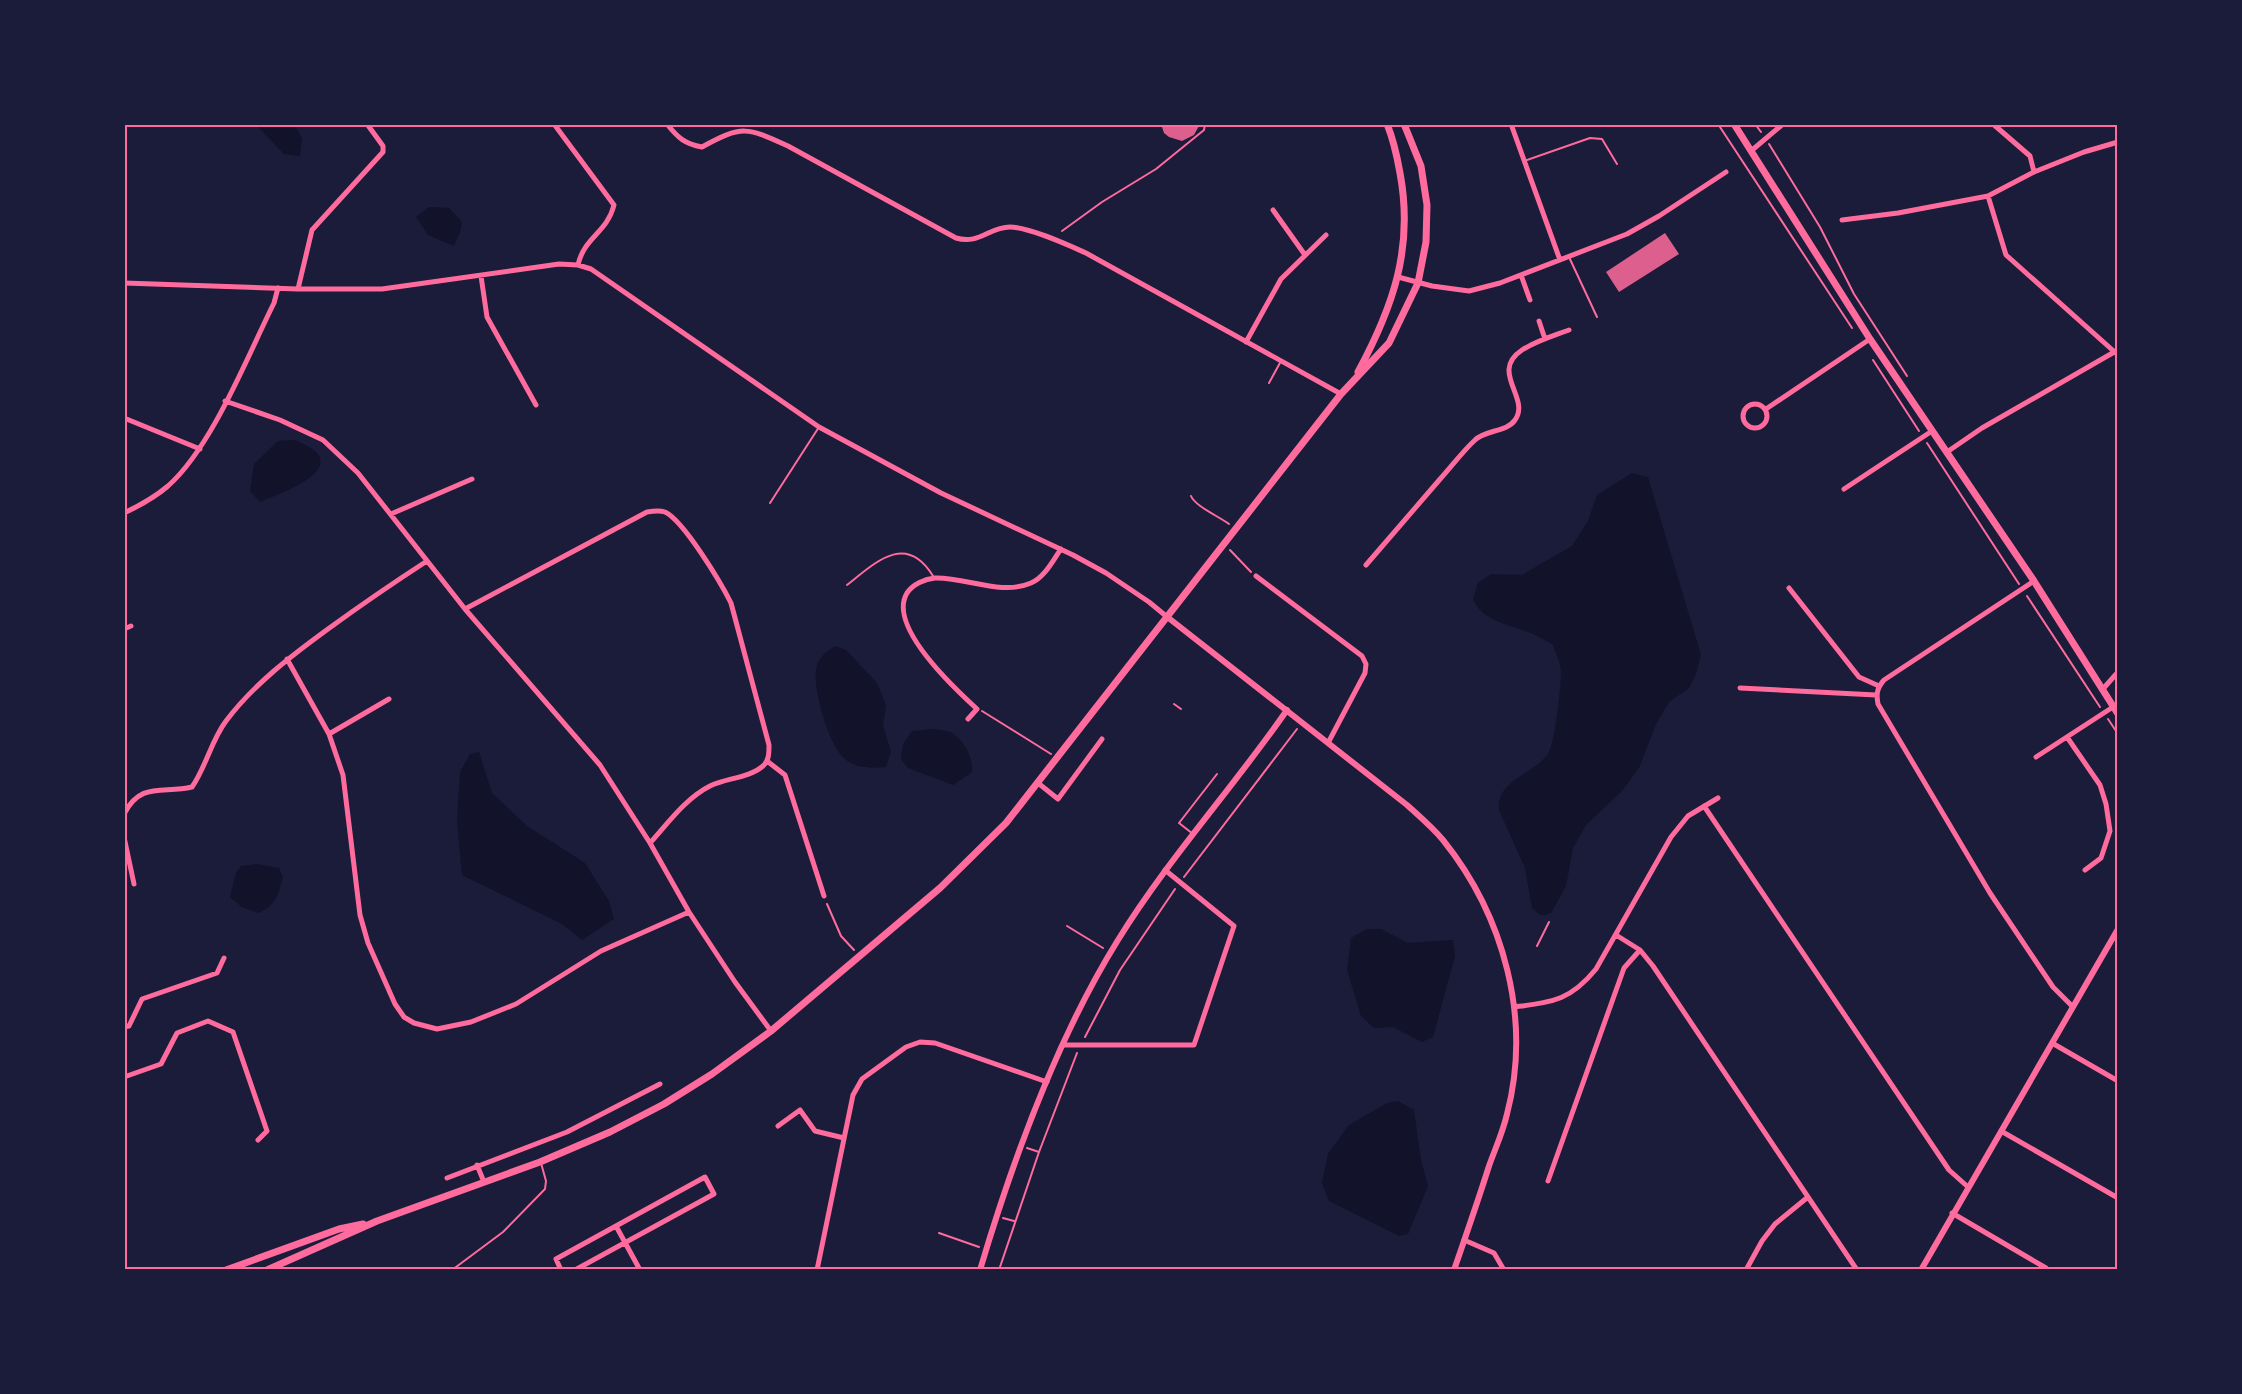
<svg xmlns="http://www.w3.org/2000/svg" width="2242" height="1394" font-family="'PT Sans',sans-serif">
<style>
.water{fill:#12122b}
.building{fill:#dd5f8e}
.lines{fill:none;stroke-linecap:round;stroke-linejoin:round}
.path{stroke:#ff6b9d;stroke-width:2}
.service{stroke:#ff6b9d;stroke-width:2}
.minor{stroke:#ff6b9d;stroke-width:5}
.tertiary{stroke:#ff6b9d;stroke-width:6}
.secondary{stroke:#ff6b9d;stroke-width:7}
.neatline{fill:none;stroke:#ff6b9d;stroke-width:2}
</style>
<rect width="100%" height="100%" fill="#1b1b3a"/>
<path class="water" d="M256,125H295L302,139L300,156L284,154Z
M429,207L449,208L462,222L460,232L454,246L428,235L416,217Z
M295,440C301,443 311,447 316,452C338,475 273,496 260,502L250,491L254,464L278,441Z
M1632,473L1648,477L1701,655L1696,674L1689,688L1669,702L1656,724L1639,768L1622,791L1586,825L1573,848L1566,886L1551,913L1544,915L1539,914L1532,908L1525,868L1499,810C1496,780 1533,775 1548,754C1555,743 1561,687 1561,672C1561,664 1556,654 1553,645C1547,641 1540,637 1533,634C1511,624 1483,623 1473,599L1478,583L1491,574L1522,575L1572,546L1588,521L1597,495Z
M836,646L846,650L877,683L886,705L883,726L891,752L886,767C872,768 858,769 846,760C829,747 813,691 816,669C818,658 827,650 836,646Z
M933,729C939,730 948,730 952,733C965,741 973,758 972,772L953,785L908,768L901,759L903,744L912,731Z
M479,752L492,793L527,826L585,863L609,901L614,919L582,940L562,924L462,875L457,821L460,772L470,754Z
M257,864L279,868L283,877C278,895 277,904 259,913L242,907L230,897L236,873L241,866Z
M1367,929H1381L1408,943L1453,940L1455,956L1433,1037L1422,1042L1393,1027L1374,1028L1361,1016L1347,970L1351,938Z
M1398,1101L1414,1110L1421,1160L1428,1186L1408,1234L1399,1236L1329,1201L1322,1183L1328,1154L1349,1125L1387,1103Z"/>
<path class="building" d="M1161,124H1200L1194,135L1182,141L1169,137L1164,133Z
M1665,233L1679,254L1619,292L1606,272Z"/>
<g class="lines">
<path class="path" d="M1718,124L1852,328
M1755,124L1761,132
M1769,144L1820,227L1854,294L1907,376
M1062,231L1102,202L1156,169L1204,130L1205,124
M1873,360L1919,431
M1927,443L2019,584
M1191,496C1195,506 1218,516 1229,524
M1230,550L1251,572
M2027,596L2100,707
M1174,704L1181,709
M982,711L1051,754
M2108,719L2118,734
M1184,877L1297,729
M827,904L841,936L854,950
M1067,926L1103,948
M1537,946L1549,922
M1085,1037L1120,970L1175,889
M1027,1148L1039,1152
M1003,1218L1014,1221
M939,1233L979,1247
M999,1270L1039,1152L1077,1053"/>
<path class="service" d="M1524,161L1590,138L1602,139L1617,164
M1569,257L1597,317
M1269,383L1281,361
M770,503L819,427
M847,585C876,562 906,532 933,576
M1193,834L1179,823L1217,774
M452,1270L503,1232L545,1189L546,1181L541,1163"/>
<path class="minor" d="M554,124L614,205C607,233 584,237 578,265
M667,124C678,138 685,144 702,147C742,125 747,127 788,146L956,238C979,245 989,227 1010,227C1029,227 1068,245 1086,253L1341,394
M1511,124L1560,260
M1993,124L2030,156L2034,172
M1751,151L1783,124
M1988,196L2006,255L2118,355
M1273,210L1305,255
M1842,220L1898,213L1988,196L2034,172L2084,152L2118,142
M1521,275L1530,300
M481,276L487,317L536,405
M1398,277L1432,286L1469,291L1500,283L1627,234L1659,216L1726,172
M124,283L298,289H382L559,264L578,265L591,269L819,427L941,493L1073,555L1106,573L1149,602L1166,616
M298,289L312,230L383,152V146L367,124
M1539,321L1545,339
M1246,342L1281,279L1326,235
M225,401L280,420L323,440L358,473L465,609L600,765L650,843L689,912L735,982L771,1031
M1743 416a12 12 0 1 1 24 0a12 12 0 1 1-24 0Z
M1766,409L1870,339
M124,418L200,449
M1947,452L1982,428L2116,351
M1844,489L1932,431
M124,513C139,506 155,497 168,486C212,447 247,357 274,303L278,288
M391,514L472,479
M1366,565C1391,536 1416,507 1441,478C1452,466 1463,451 1475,440C1485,430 1507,432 1515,420C1531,398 1489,372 1522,350C1536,341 1553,336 1569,330
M1256,576L1362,656L1366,664L1365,673L1328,743
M2034,581L1884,680C1877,688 1876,694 1878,704L1990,893L2053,987L2073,1007
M1789,588L1859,677L1879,686
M465,609L647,512C653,511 659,510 665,512C684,521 721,583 731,603L769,745C769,753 769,761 763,766C749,778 726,778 710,786C686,798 668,823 650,843
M124,629L131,626
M287,659L329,734L343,775L360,915L368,943L395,1004L404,1017L414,1023L437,1029L471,1022L516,1004L601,951L689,912
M1740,688L1876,695
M2102,690L2118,672
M968,719L977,709C954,688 887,626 907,593C913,584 925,579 935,578C966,577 1001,596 1031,583C1045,577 1053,560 1061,549
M329,734L389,699
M2067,737L2100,785L2106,804L2110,831L2101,858L2085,870
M2036,757L2113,707
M767,761L785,775L824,896
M1038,783L1058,799L1102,739
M1704,806L1949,1170L1968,1187
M124,814C141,781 163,794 192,787C206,767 211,741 226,721C254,684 291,656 328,629C361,605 393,583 427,561
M124,837L134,884
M1616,935L1640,950L1653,966L1857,1270
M1514,1007C1552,1002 1570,1001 1596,969L1671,837L1688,816L1718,798
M124,1027L129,1026L142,999L217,973L224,958
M2052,1043L2118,1081
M1063,1045H1194L1234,926L1165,870
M124,1077L161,1064L177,1033L208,1021L233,1032L267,1131L258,1140
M778,1126L800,1110L815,1131L844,1138
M2001,1131L2118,1198
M477,1165L484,1182
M447,1178L567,1132L660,1084
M1548,1181L1624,968L1640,950
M1952,1213L2046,1268
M616,1226L640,1270
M1464,1240L1494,1253L1504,1270
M561,1270L556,1259L705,1177L714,1194L575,1270
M817,1270L853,1095L862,1079L906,1047L920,1042L935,1043L1047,1082
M1746,1270L1762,1241L1775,1224L1808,1197"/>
<path class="tertiary" d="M1166,616L1407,805C1419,816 1432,827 1443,840C1504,916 1532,1019 1507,1114C1503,1132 1495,1149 1489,1166C1478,1201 1466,1235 1454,1270
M980,1270C1013,1159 1057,1038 1118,940C1168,859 1233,788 1287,710
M1921,1270L2118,929"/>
<path class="secondary" d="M1734,124L1870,339L2034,581L2118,714
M1358,372C1393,307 1414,248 1400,173C1397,156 1394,141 1387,124
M226,1270L339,1229L363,1224
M267,1270L377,1221L540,1162L610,1132L664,1104L712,1074L771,1031L940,888L1006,823L1341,394L1389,343L1418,283L1426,242L1427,205L1421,166L1404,124"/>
</g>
<rect width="2242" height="1394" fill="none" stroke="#1b1b3a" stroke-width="252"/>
<rect x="126" y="126" width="1990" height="1142" class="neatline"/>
</svg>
